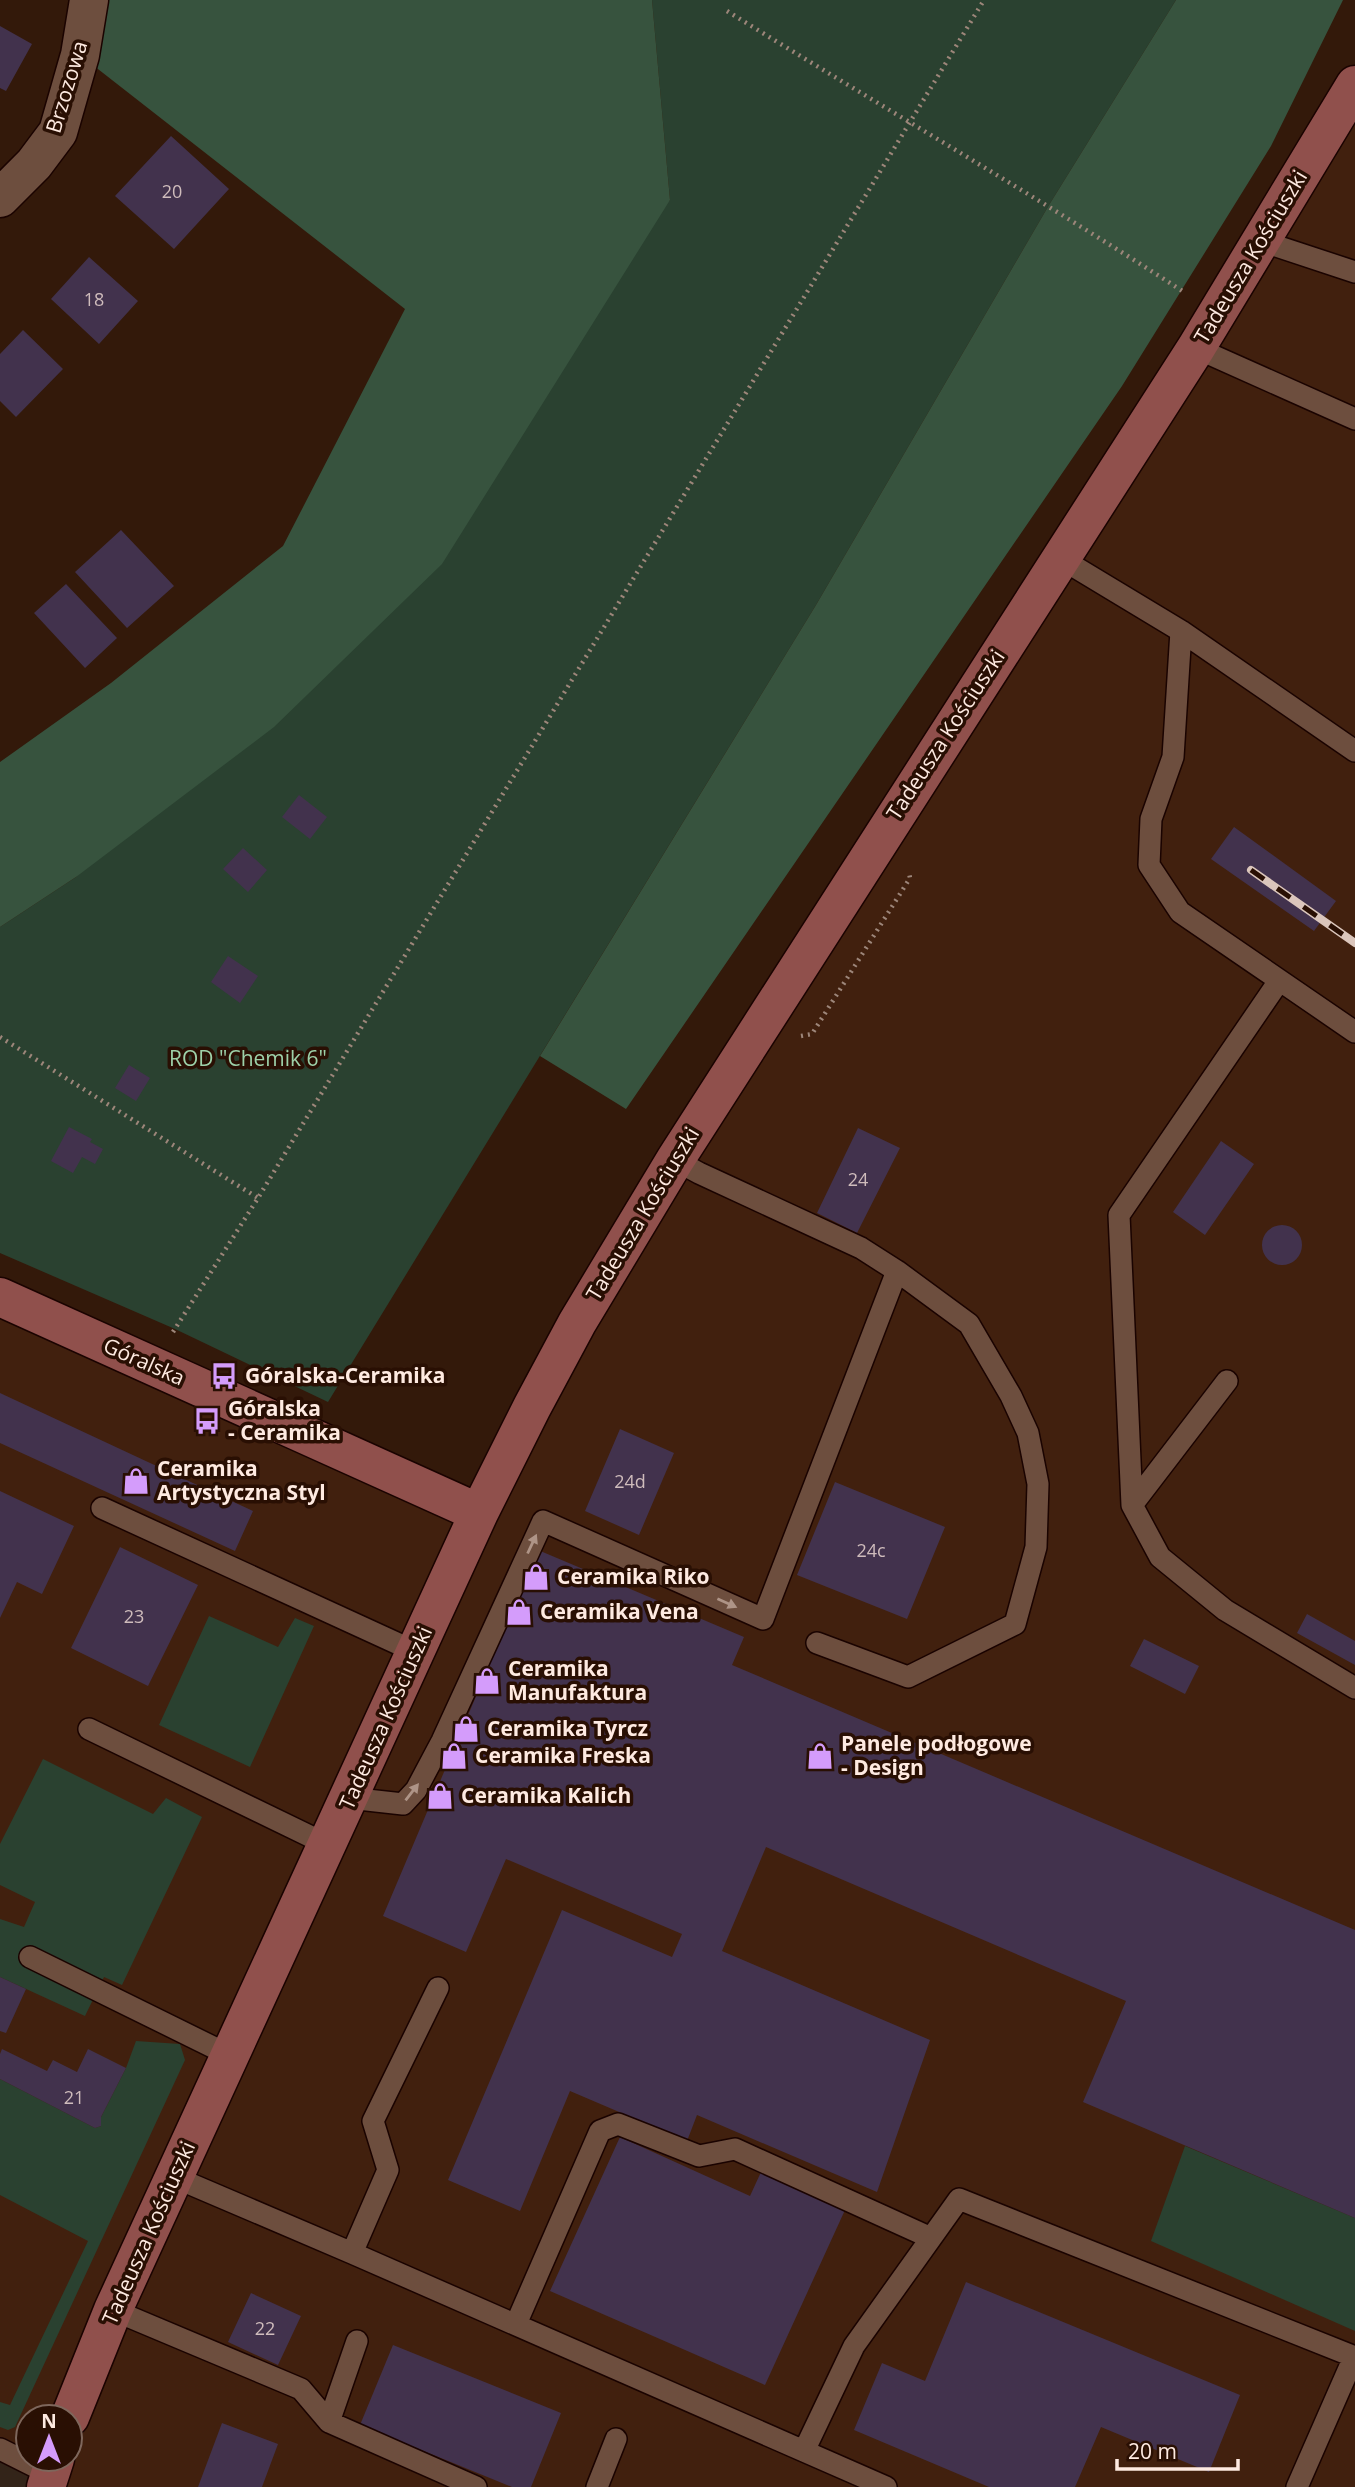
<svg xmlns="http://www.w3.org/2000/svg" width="1355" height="2487" font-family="'Open Sans',sans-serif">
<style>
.commercial{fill:#332419}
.built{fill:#41200e;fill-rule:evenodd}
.green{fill:#2a4130}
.forest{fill:#37533e}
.building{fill:#42324d}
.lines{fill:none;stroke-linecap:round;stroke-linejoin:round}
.lane-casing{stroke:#1a0300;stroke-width:24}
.street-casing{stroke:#1a0300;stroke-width:41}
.secondary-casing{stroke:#1a0300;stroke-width:41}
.path{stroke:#9d867a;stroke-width:4.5;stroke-dasharray:2 5;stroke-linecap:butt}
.lane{stroke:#6d4e3e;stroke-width:21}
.street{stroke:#6d4e3e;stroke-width:38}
.secondary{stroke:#90504c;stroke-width:38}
.rail-casing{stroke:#dbc6bc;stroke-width:8}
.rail{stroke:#290f03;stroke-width:5;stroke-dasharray:16;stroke-linecap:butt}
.oneway{fill:#ae9487}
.labels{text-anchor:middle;stroke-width:7;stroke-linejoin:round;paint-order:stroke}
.number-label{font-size:18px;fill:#cfbcbc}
.street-label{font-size:21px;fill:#feeae1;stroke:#290f03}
.park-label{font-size:21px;fill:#9dd1a9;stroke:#290f03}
.poi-label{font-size:21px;font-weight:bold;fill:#feeae1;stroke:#290f03;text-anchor:start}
</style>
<rect width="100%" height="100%" fill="#33190a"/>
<path class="commercial" d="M0,2450L46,2487H0Z"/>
<path class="built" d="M1355,85V2487H46L0,2449V1298L480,1513ZM28,2417H70V2459H28Z"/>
<path class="green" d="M652,0H1176L1049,205L816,605L328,1402L175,1329L0,1253V927L76,877L670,200Z
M209,1616L278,1647L295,1618L314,1626L250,1767L159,1725Z
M43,1759L153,1814L166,1798L202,1817L122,1985L104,1977L85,2016L0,1977V1919L24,1927L35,1902L0,1885V1844Z
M136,2041L180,2044L185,2060L15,2427L8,2430L0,2427V2402L10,2405L88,2241L0,2195V2079L95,2128L101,2126V2117L126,2068Z
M1185,2146L1355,2218V2331L1151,2241Z"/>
<path class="forest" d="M89,0H652L670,200L442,564L274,727L76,877L0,927V762L111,683L283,546L405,309L80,55Z
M1176,0H1343L1271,146L1122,386L626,1109L540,1056L816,605L1049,205Z"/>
<path class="building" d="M0,26L32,44L6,91L0,88Z
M171,136L229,189L174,249L115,196Z
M89,257L138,301L99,344L51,299Z
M23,330L63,369L16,417L0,401V354Z
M121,530L174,586L127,628L75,572Z
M66,584L117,638L85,668L34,613Z
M299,795L327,817L310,839L282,817Z
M1234,827L1336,901L1314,931L1211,859Z
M243,848L267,870L248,892L223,869Z
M228,956L258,976L240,1003L211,982Z
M129,1065L150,1078L136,1101L115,1088Z
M69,1127L92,1139L90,1142L103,1149L95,1164L82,1157L73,1173L51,1161Z
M858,1128L900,1148L857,1233L817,1213Z
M1221,1141L1254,1164L1205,1235L1173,1212Z
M1262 1245a20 20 0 1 1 40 0a20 20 0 1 1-40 0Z
M0,1393L253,1511L235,1551L0,1443Z
M620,1429L674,1453L639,1535L585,1511Z
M835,1482L945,1527L907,1619L797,1575Z
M0,1491L74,1526L42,1594L17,1582L0,1618Z
M120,1547L198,1585L148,1686L71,1648Z
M538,1550L744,1637L732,1665L1355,1930V2218L1083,2102L1126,2001L766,1847L722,1951L930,2040L877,2192L697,2115L687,2141L570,2091L520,2211L448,2180L562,1910L672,1957L682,1934L506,1859L466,1952L383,1916Z
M1307,1614L1355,1641V1665L1297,1633Z
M1144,1639L1199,1666L1185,1694L1130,1666Z
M0,1977L26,1989L6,2033L0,2031Z
M2,2049L47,2071L53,2060L77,2072L88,2049L126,2068L101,2117V2126L95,2128L0,2079V2054Z
M620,2137L750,2196L761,2172L845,2210L765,2385L550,2291Z
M966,2282L1240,2395L1209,2472L1101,2427L1075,2487H989L854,2430L882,2363L925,2381Z
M251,2293L301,2316L278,2365L228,2342Z
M393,2345L561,2413L531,2487H512L360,2425Z
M222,2423L278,2444L262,2487H198Z"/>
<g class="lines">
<defs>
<path id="lane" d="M1261,241L1355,272
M1196,348L1355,419
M1060,558L1181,631L1355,751
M1181,631L1173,757L1151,819L1149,865L1180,912L1355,1032
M1279,981L1119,1215L1132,1505L1160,1557L1225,1610L1355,1688
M675,1160L699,1173L861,1248L897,1271L969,1324L1011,1396L1028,1433L1038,1484L1036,1547L1015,1624L908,1677L817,1643
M1132,1505L1227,1381
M102,1508L416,1652
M89,1729L328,1845
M349,1798L403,1804L416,1790L442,1741L543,1521L763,1619L897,1271
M30,1957L229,2055
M174,2177L352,2253L886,2487
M352,2253L388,2170L373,2121L438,1988
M113,2310L301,2389L329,2422L476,2487
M516,2324L600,2131L618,2124L699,2156L735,2149L931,2238
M329,2422L357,2341
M0,2449L50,2474
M804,2451L854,2346L959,2199L1355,2357
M597,2487L616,2439
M1297,2487L1354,2357"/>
<path id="street" d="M0,198L34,164L58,132L80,55L89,0"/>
<path id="secondary" d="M0,1297L479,1513
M70,2417L113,2310L479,1513L532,1407L577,1323L675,1160L1196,348L1355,85
M46,2487L55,2459"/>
</defs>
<use href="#lane" class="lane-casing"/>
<use href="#street" class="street-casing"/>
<use href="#secondary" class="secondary-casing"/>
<path class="path" d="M727,11C879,105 1034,195 1184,292
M801,1036L812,1034L910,878L909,873
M0,1037L258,1198
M173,1332L258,1198L984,0"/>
<use href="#lane" class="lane"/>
<use href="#street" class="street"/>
<use href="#secondary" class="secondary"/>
<defs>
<path id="rail" d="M1251,870L1355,943"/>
</defs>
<use href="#rail" class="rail-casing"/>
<use href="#rail" class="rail"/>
</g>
<defs><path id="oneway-solid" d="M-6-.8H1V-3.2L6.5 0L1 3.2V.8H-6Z" transform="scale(1.75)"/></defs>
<g class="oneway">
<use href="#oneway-solid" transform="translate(532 1544) rotate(-65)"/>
<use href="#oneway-solid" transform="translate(727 1603) rotate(24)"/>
<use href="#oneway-solid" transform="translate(412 1792) rotate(-52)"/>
</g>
<defs>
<symbol id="bus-bare" viewBox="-9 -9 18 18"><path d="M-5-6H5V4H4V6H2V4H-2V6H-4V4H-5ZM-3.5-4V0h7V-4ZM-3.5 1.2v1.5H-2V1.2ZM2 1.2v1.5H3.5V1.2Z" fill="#d49cfb" stroke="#290f03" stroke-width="2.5" paint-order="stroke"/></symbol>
<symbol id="shop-bare" viewBox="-9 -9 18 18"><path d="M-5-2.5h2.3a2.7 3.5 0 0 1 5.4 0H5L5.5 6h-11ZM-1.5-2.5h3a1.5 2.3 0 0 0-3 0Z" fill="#d49cfb" stroke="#290f03" stroke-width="2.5" paint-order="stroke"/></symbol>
</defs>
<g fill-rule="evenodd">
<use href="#bus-bare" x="205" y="1357" width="38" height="38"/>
<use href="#bus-bare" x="188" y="1402" width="38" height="38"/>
<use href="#shop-bare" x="117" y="1462" width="38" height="38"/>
<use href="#shop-bare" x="517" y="1558" width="38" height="38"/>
<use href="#shop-bare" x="500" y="1593" width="38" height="38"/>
<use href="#shop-bare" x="468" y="1662" width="38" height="38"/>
<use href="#shop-bare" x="447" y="1710" width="38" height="38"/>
<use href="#shop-bare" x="435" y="1737" width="38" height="38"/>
<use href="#shop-bare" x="801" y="1737" width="38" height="38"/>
<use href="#shop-bare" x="421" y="1777" width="38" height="38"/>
</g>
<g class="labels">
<g class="number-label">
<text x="172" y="198">20</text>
<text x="94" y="306">18</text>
<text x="858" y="1186">24</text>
<text x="630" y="1488">24d</text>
<text x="871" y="1557">24c</text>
<text x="134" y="1623">23</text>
<text x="74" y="2104">21</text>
<text x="265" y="2335">22</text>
</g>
<g class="street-label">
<text transform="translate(67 87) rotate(-73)" y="7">Brzozowa</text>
<text transform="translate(1251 257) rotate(-59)" y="7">Tadeusza Kościuszki</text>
<text transform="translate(946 735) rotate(-57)" y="7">Tadeusza Kościuszki</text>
<text transform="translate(643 1214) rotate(-59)" y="7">Tadeusza Kościuszki</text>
<text transform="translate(144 1362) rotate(24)" y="7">Góralska</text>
<text transform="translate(386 1718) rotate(-66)" y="7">Tadeusza Kościuszki</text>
<text transform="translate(149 2233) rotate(-66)" y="7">Tadeusza Kościuszki</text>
</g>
<g class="park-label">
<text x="248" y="1066">ROD "Chemik 6"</text>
</g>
<g class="poi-label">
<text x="245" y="1383">Góralska-Ceramika</text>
<text x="228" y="1416">Góralska<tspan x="228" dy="24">- Ceramika</tspan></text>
<text x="157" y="1476">Ceramika<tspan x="157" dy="24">Artystyczna Styl</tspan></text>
<text x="557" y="1584">Ceramika Riko</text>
<text x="540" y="1619">Ceramika Vena</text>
<text x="508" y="1676">Ceramika<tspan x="508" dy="24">Manufaktura</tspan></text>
<text x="487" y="1736">Ceramika Tyrcz</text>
<text x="841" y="1751">Panele podłogowe<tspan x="841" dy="24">- Design</tspan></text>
<text x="475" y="1763">Ceramika Freska</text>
<text x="461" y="1803">Ceramika Kalich</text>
</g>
</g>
<g transform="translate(49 2438)"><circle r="33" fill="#290f03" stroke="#7e675c" stroke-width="2"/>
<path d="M0-5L12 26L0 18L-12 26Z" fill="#d49cfb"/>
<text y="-10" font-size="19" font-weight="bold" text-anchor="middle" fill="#feeae1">N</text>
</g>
<path d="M1117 2459v10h121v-10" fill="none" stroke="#feeae1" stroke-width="3.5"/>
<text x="1128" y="2459" font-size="21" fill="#feeae1" stroke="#290f03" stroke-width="5" paint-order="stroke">20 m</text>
</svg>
